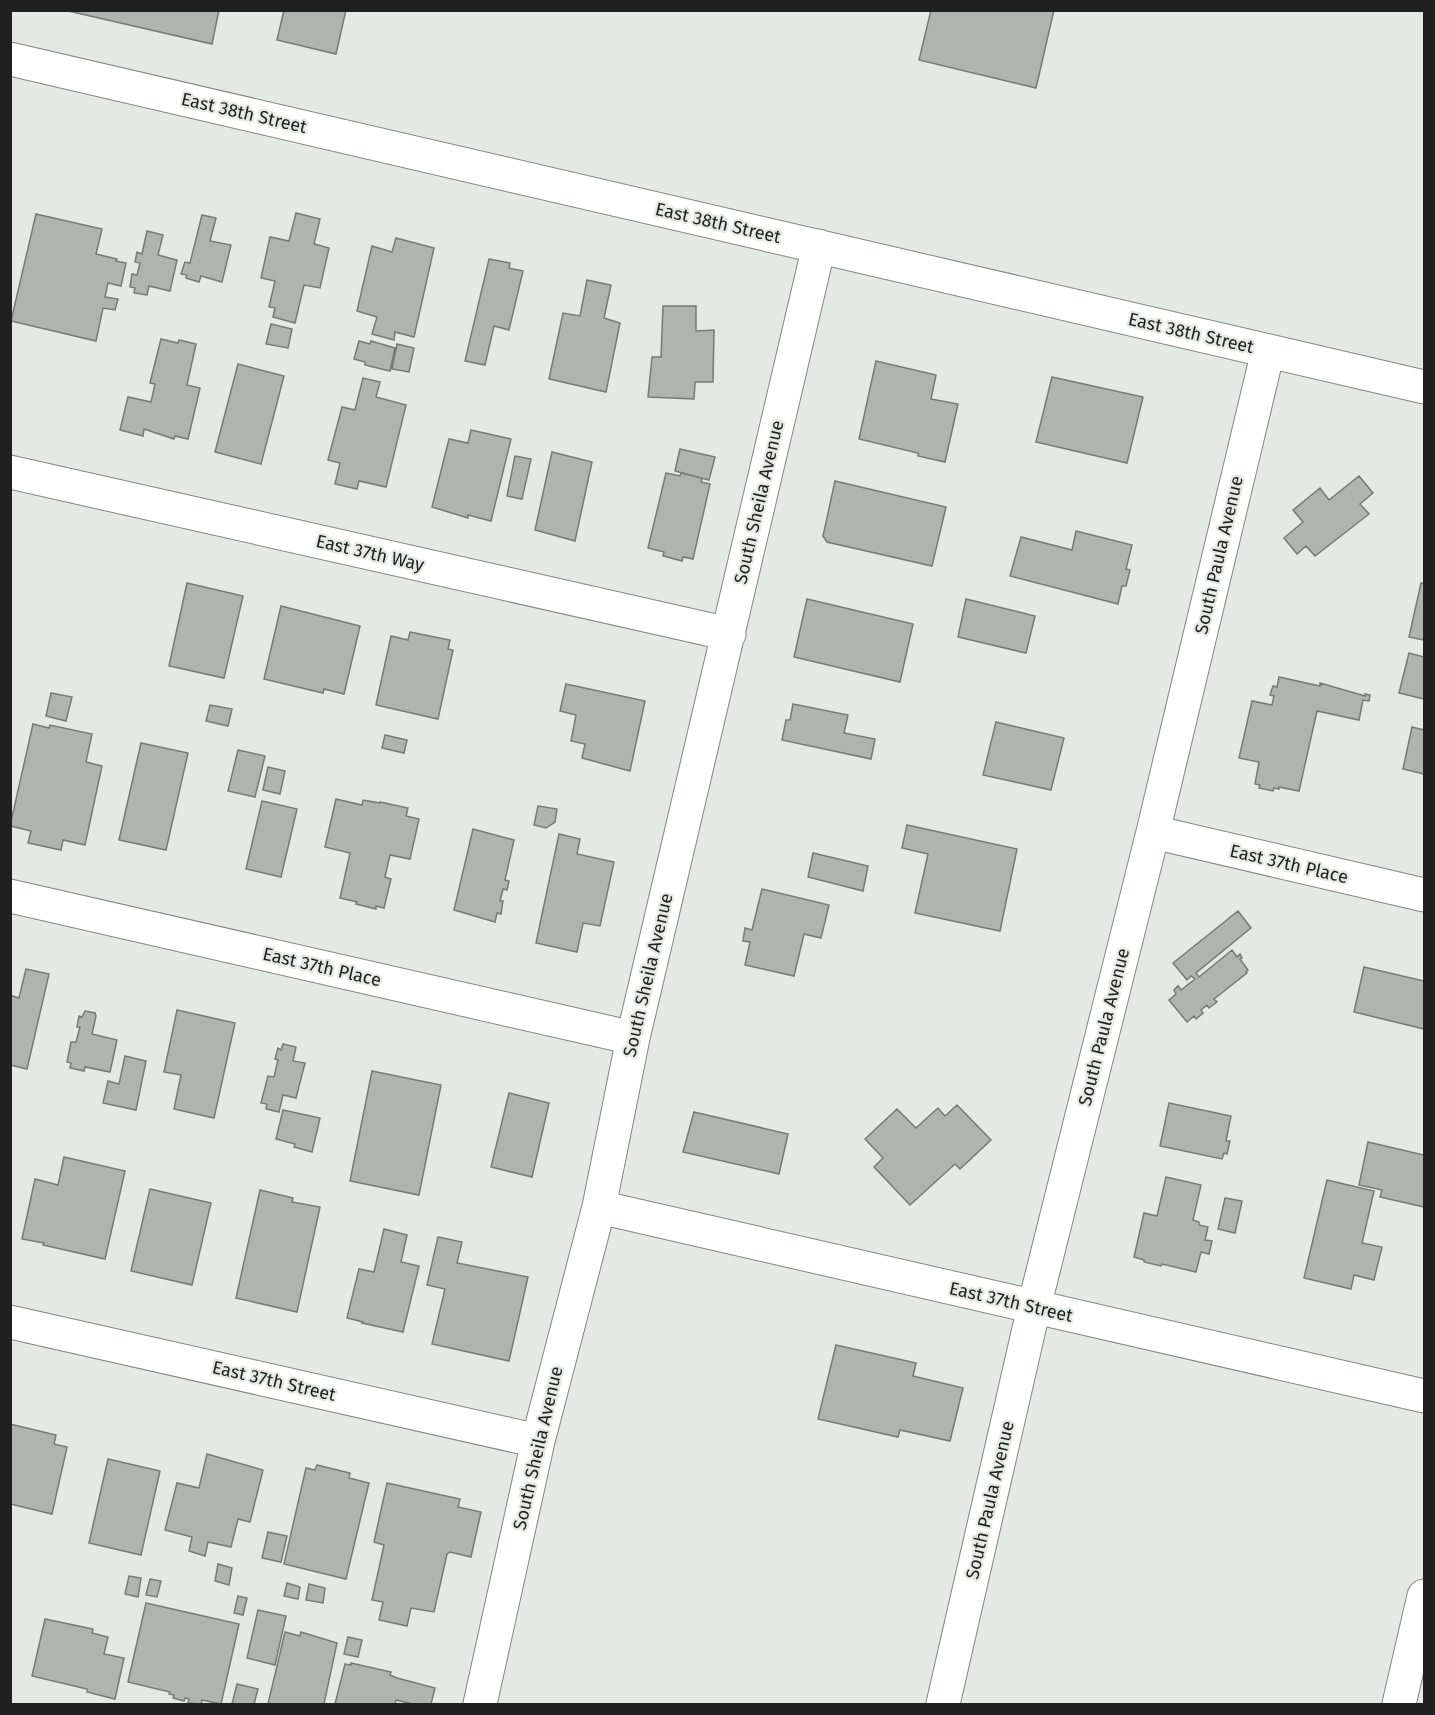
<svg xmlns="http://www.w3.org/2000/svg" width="1435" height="1715" font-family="'Fira Sans',sans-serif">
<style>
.building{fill:#b0b4b0;stroke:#777a77;stroke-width:1.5}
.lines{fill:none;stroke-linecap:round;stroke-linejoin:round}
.street-casing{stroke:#838783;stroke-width:35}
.street{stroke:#fff;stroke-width:33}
.labels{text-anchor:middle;stroke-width:4.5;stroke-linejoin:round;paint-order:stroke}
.street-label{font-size:18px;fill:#1f201f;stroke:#e4e9e5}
</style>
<rect width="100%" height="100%" fill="#e4e9e5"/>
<path class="building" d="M64,10H219L212,44Z
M284,10H346L336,54L277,40Z
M931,10H1054L1036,88L919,60Z
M296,213L320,219L314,244L329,248L320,288L304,285L295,323L273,317L275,308L269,307L275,281L261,278L270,237L289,241Z
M36,214L102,229L96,254L117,259L116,261L126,263L121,286L108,283L105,297L118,299L115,310L103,308L96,341L11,321Z
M202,215L216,218L210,241L231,245L222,282L201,276L199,282L186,278L187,275L181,274L185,262L190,263Z
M147,231L163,235L158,255L177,260L170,291L149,286L147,295L134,293L135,288L130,287L132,274L137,275L140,263L135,262L137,252L142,254Z
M396,238L434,248L414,337L395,332L394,340L372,334L377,317L357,311L372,246L392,252Z
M489,259L510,263L509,268L523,271L509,330L494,326L485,365L465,361Z
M587,280L611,285L604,318L620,323L606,392L549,379L563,313L580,316Z
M663,306H696V331L714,330L713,382H695L694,399L648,397L652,357H661Z
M271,324L292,329L288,348L266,344Z
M161,339L178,343L179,340L196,344L187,385L200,388L188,439L175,436L174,439L144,429L143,436L120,430L128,397L151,402L155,384L150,383Z
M359,341L370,344L371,341L395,348L390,371L365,365V362L354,359Z
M397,344L414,348L409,372L392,369Z
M876,361L936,375L931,399L958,404L945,462L918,456V453L859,439Z
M238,364L284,376L261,464L215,452Z
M1052,377L1143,397L1127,463L1036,442Z
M363,378L380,382L376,397L406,405L386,487L359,481L357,489L335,484L340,463L328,460L342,407L355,410Z
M471,430L511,439L491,521L468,515V518L432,507L449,439L468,443Z
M680,449L715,457L709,480L675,471Z
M552,452L592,462L575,541L535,530Z
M515,456L531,459L522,499L507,496Z
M666,473L680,476L681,473L702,478L701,482L710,484L693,559L683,557L682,561L663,556L664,552L648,548Z
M1359,476L1373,493L1360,504L1369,514L1315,556L1306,546L1297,554L1284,538L1303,522L1293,510L1320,488L1329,500Z
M835,481L946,507L932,566L827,542L823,536Z
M1076,531L1132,545L1126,569L1130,570L1126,586H1122L1118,604L1010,576L1021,537L1072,550Z
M187,583L243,596L224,678L169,666Z
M1421,583H1424V640L1409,637Z
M807,599L913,624L900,682L794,657Z
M966,599L1035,616L1026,653L958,637Z
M281,606L360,626L344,694L324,689L323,693L264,679Z
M410,632L450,640L448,649L453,650L438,719L376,705L391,636L408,640Z
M1409,653L1424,657V699L1399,693Z
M1279,677L1320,686V683L1365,696V694L1370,695L1369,701L1363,700L1359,720L1317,711L1299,791L1279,787V789L1274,788L1273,791L1259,788L1260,785L1255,784L1259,762L1239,758L1252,701L1272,705L1274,696L1270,695L1273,686L1277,687Z
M566,684L645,701L630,771L582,758L585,744L571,741L576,715L560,711Z
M51,693L72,697L66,721L46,716Z
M793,704L848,715L844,733L875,739L871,759L782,740L786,720H790Z
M210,705L232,709L228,726L206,721Z
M996,722L1064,738L1051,790L983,775Z
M33,724L49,728L50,725L92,734L86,762L102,766L85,845L63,840L61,850L28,843L31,831L10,826Z
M1412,727L1424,730V727V774L1403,769Z
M385,735L407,740L404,753L382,748Z
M141,743L188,753L166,850L119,840Z
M238,750L265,756L255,797L228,791Z
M268,767L285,771L280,794L263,790Z
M336,799L362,805L363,800L380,803V802L408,808L406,816L419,819L410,859L390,855L385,877L391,879L384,908L376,906V909L356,904L357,902L340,898L350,853L325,847Z
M262,801L297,809L281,877L246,869Z
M538,806L557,809L555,822L546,828L534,825Z
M907,825L1017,849L1000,931L915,913L928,854L902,848Z
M473,829L514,840L505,880L509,881L507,890L503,889L500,901H503L501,914L497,913L495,922L454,910Z
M559,834L580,839L577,854L614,862L600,926L583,923L577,952L536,943Z
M813,853L868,866L863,891L808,877Z
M762,889L829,905L821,938L804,934L794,976L745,965L750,942L743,941L745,928L752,930Z
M1238,911L1251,928L1196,973L1199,977L1232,950L1237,957L1240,954L1242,958L1240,959L1248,970L1246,972L1247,973L1214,999L1217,1002L1209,1008L1207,1005L1201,1010L1203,1013L1196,1019L1194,1016L1187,1022L1169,1000L1176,994L1174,990L1178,986L1181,990L1195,979L1191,976L1187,980L1173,963Z
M1364,967L1424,981V1029L1354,1012Z
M26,969L49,974L27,1069L10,1065V995L19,998Z
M177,1010L235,1023L214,1118L174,1109L181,1075L164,1072Z
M85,1011L95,1013L96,1016L92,1034L117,1040L110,1072L85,1067L84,1071L70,1068L71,1063L67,1062L71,1042H76L80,1027H77L79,1016L82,1017Z
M283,1044L296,1047L293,1061L305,1063L296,1098L283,1095L279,1112L266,1109L267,1104L261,1103L268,1076L274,1077L278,1060L275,1059L278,1048L281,1050Z
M125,1056L146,1061L136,1110L103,1103L108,1081L119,1084Z
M372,1071L441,1085L419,1195L350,1181Z
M509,1093L549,1103L532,1177L491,1167Z
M1169,1103L1231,1116L1226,1141H1230L1227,1154L1224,1153L1222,1159L1160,1146Z
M957,1105L991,1140L960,1169L955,1164L910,1205L874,1167L883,1158L865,1139L897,1109L916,1128L938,1108L945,1116Z
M283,1110L320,1118L312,1152L294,1147L295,1144L276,1139Z
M694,1112L788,1134L779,1174L683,1152Z
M1368,1142L1424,1155V1207L1380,1197L1382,1190L1359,1185Z
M64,1157L125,1171L105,1259L43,1245L44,1243L22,1239L35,1179L58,1185Z
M1166,1177L1201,1185L1193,1220L1199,1222V1225L1208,1227L1205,1240L1212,1241L1209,1254L1201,1252L1196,1272L1162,1264L1161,1266L1144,1262V1260L1134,1257L1144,1213L1157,1216Z
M1327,1180L1374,1191L1362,1243L1382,1247L1374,1280L1354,1275L1351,1289L1304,1278Z
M150,1189L211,1203L192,1285L131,1271Z
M260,1190L293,1198L292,1202L320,1207L297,1312L236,1298Z
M1225,1198L1242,1201L1235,1233L1218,1229Z
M384,1229L407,1235L401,1262L419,1266L403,1332L362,1323L363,1322L347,1318L359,1269L374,1272Z
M438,1237L462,1242L457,1263L528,1277L509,1361L432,1344L445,1289L427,1285Z
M836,1345L916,1363L913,1376L963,1388L950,1441L900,1430L898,1437L818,1419Z
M10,1424L56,1435L54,1444L67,1447L52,1514L10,1504Z
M207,1454L263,1470L250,1522L238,1519L231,1547L208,1542L205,1556L189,1551L192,1537L165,1530L177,1483L199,1488Z
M108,1459L160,1471L141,1555L89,1543Z
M317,1465L350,1473L349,1478L369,1483L346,1579L284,1564L306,1468L315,1470Z
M387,1483L460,1499L458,1507L481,1512L471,1557L450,1552L447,1554L434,1612L411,1608L407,1626L379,1620L383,1602L372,1600L384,1545L374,1542Z
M268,1532L287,1536L281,1562L262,1558Z
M218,1564L232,1568L229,1585L215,1581Z
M129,1576L141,1578L138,1597L125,1594Z
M150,1579L161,1581L157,1597L146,1595Z
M287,1583L300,1587L298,1599L284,1596Z
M309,1584L325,1588L323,1603L306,1600Z
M238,1596L247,1598L243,1615L234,1613Z
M146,1603L239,1624L221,1704L202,1700L201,1704L188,1703L189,1699L185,1698L184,1701L173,1698L174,1695L169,1694L170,1692L128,1682Z
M258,1610L286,1616L275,1665L247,1658Z
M45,1619L93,1629L92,1633L108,1637L104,1654L124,1658L115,1699L87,1692V1689L32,1676Z
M285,1632L300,1636L301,1632L337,1643L324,1704H268Z
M348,1637L362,1640L358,1657L344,1654Z
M351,1663L391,1672L390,1675L397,1678L435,1688L431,1704H413L396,1700L395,1704H335L345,1664L351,1665Z
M237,1684L258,1689L254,1704H232Z"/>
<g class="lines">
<defs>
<path id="street" d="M10,59L1424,387
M10,472L729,634
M1153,832L1424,895
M10,896L633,1038
M599,1207L1424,1396
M10,1322L538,1441
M480,1704L538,1441L599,1207L633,1038L819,246
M943,1704L1034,1307L1153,832L1268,351
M1399,1704L1424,1596"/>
</defs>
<use href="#street" class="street-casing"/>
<use href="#street" class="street"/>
</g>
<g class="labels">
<g class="street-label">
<text transform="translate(244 113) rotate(13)" y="6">East 38th Street</text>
<text transform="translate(718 223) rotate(13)" y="6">East 38th Street</text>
<text transform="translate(1191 333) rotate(13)" y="6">East 38th Street</text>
<text transform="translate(759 502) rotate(-77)" y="6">South Sheila Avenue</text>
<text transform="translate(370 553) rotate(13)" y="6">East 37th Way</text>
<text transform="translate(1219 555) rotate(-77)" y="6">South Paula Avenue</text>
<text transform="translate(1289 864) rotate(13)" y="6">East 37th Place</text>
<text transform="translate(322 967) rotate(13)" y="6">East 37th Place</text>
<text transform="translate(648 975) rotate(-77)" y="6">South Sheila Avenue</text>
<text transform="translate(1104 1027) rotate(-76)" y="6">South Paula Avenue</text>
<text transform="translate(1011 1302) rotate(13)" y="6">East 37th Street</text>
<text transform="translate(274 1381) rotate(13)" y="6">East 37th Street</text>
<text transform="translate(538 1448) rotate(-77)" y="6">South Sheila Avenue</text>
<text transform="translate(990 1500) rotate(-77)" y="6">South Paula Avenue</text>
</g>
</g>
<rect width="1435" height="1715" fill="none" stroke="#1f201f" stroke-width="24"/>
</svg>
